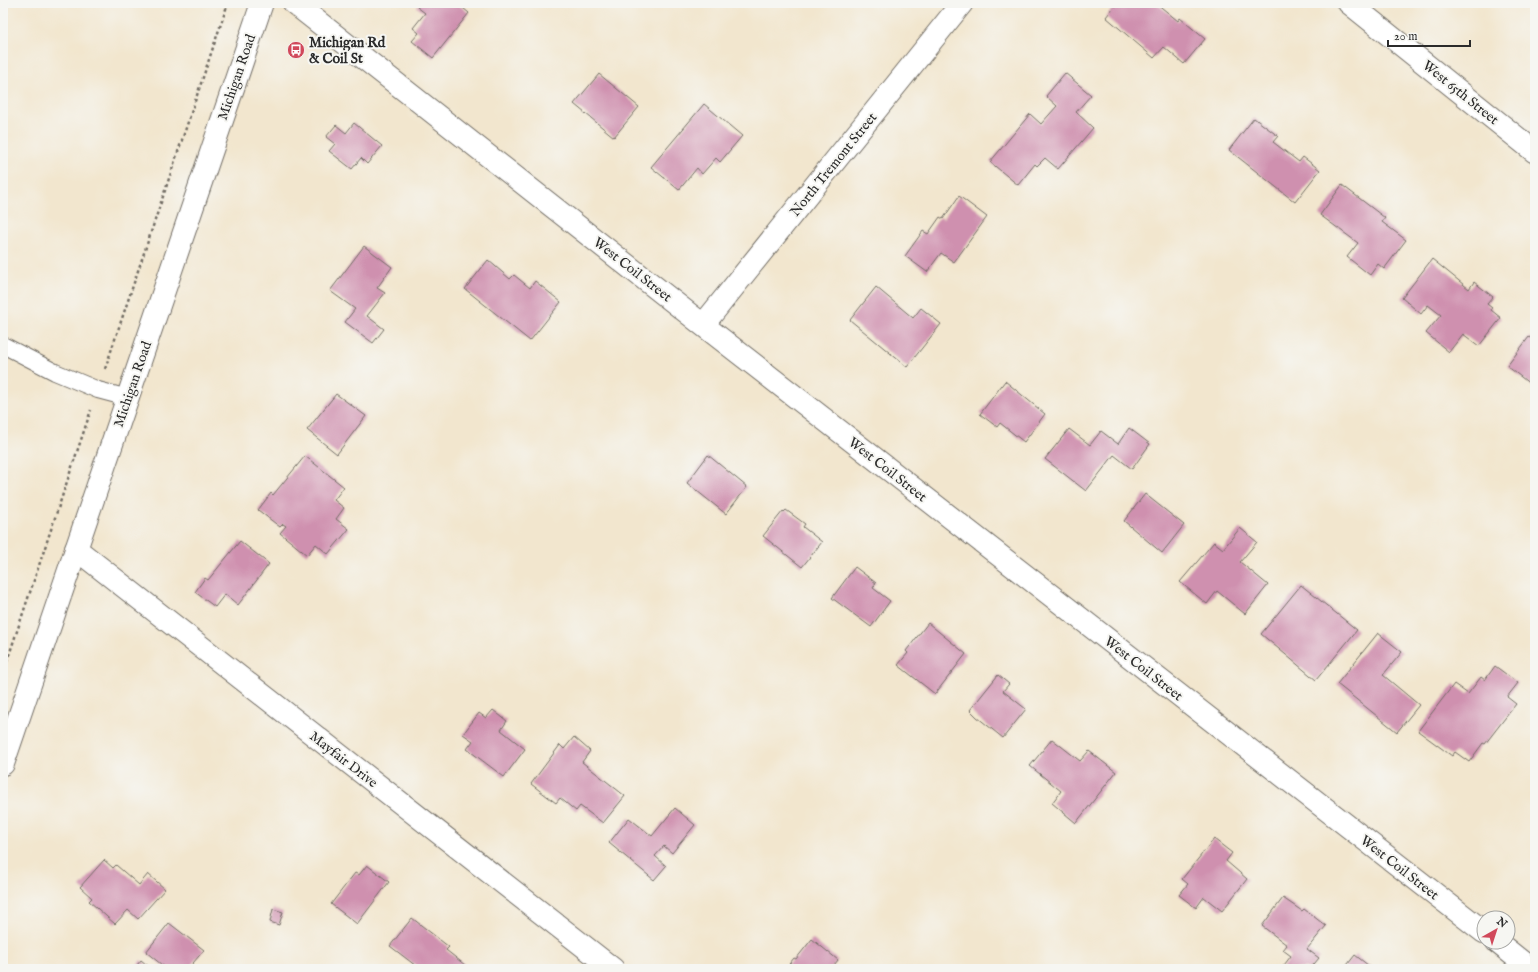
<svg xmlns="http://www.w3.org/2000/svg" width="1538" height="972" font-family="'IM FELL English',serif">
<style>
.building{fill:#cf90af}
.lines{fill:none;stroke-linecap:round;stroke-linejoin:round}
.lane-casing{stroke:#716c64;stroke-width:18}
.street-casing{stroke:#716c64;stroke-width:24}
.primary-casing{stroke:#716c64;stroke-width:24}
.path{stroke:#716c64;stroke-width:2.5;stroke-dasharray:3 3;stroke-linecap:butt}
.lane{stroke:#fff;stroke-width:16}
.street{stroke:#fff;stroke-width:22}
.primary{stroke:#fff;stroke-width:22}
.labels{text-anchor:middle;stroke-width:4;stroke-linejoin:round;paint-order:stroke}
.poi-label{font-size:14px;font-weight:bold;fill:#2b2b2b;stroke:#f6f6f2;text-anchor:start}
.street-label{font-size:14px;fill:#2b2b2b;stroke:#f6f6f2}
</style>
<rect width="100%" height="100%" fill="#f6f6f2"/>
<filter id="ink" filterUnits="userSpaceOnUse"><feTurbulence type="fractalNoise" baseFrequency=".025" numOctaves="2"/><feDisplacementMap in="SourceGraphic" scale="8" xChannelSelector="R" yChannelSelector="G"/><feConvolveMatrix kernelMatrix="1 2 1 2 8 2 1 2 1" color-interpolation-filters="sRGB"/></filter>
<filter id="wash" filterUnits="userSpaceOnUse"><feTurbulence type="fractalNoise" baseFrequency=".012" numOctaves="4" result="noise"/><feDisplacementMap in="SourceGraphic" scale="16" xChannelSelector="R" yChannelSelector="G"/><feGaussianBlur stdDeviation="0.9" result="paint"/><feColorMatrix in="noise" values="0 0 0 0 0 0 0 0 0 0 0 0 0 0 0 0 0 1.4 0 .05"/><feComposite in="paint" operator="in"/></filter>
<g filter="url(#wash)">
<rect width="100%" height="100%" fill="#f2e6ce"/>
<g id="blocks">
<path class="building" d="M421,3H457L469,13L433,58L412,41L419,33L413,28L425,13L417,7Z
M1117,3H1156L1178,21L1180,18L1205,39L1184,64L1164,47L1154,58L1106,17Z
M1065,73L1091,95L1076,112L1093,128L1058,169L1045,158L1037,166L1035,164L1018,185L990,162L1030,114L1041,124L1057,106L1046,96Z
M599,74L639,107L614,137L574,104Z
M704,104L742,136L720,162L716,158L702,174L697,168L679,190L651,167Z
M1254,118L1278,136L1273,142L1299,162L1303,157L1320,170L1295,202L1229,150Z
M354,123L382,146L367,164L361,158L352,169L329,151L335,144L326,137L336,125L346,133Z
M1342,185L1385,218L1382,222L1406,240L1384,269L1378,264L1370,275L1347,257L1358,243L1320,215Z
M959,196L987,217L954,262L941,253L927,272L905,256L923,231L928,234L940,217L943,219Z
M364,246L392,267L377,288L385,293L367,316L384,329L373,343L345,322L355,309L330,291Z
M1432,259L1469,289L1474,282L1493,297L1487,304L1492,308L1491,310L1501,318L1479,346L1463,334L1449,352L1426,333L1441,315L1428,305L1421,314L1402,298Z
M488,260L510,279L514,275L530,288L535,281L561,302L530,341L465,289Z
M876,287L913,318L921,308L941,324L907,367L850,320Z
M1529,337L1535,341V388L1507,366Z
M1005,381L1045,414L1024,442L1000,423L997,427L980,414Z
M336,394L366,416L337,454L307,430Z
M1129,428L1150,444L1132,469L1114,455L1086,491L1045,459L1069,429L1090,445L1101,431L1118,444Z
M708,455L747,487L726,514L687,483Z
M305,456L344,487L334,500L344,508L336,519L349,529L328,554L316,544L307,555L280,533L286,526L283,524L280,527L258,510L271,493L273,495Z
M1145,494L1184,525L1162,553L1124,521Z
M786,510L805,524L803,527L822,542L802,567L763,536L783,511L784,512Z
M1240,528L1257,542L1240,562L1268,585L1245,614L1217,591L1207,604L1180,582L1214,542L1223,549Z
M240,541L269,564L238,605L225,594L215,607L195,592L205,578L208,580Z
M855,567L876,583L873,588L890,601L871,627L832,598Z
M1301,585L1357,630L1316,680L1261,634Z
M928,623L966,654L935,694L898,665L908,653L906,651Z
M1378,633L1402,652L1383,675L1419,705L1397,732L1337,684Z
M1495,666L1518,683L1507,697L1516,704L1485,744L1483,743L1469,762L1455,752L1452,756L1418,731L1454,684L1468,694L1481,677L1485,680Z
M998,675L1009,684L1003,691L1026,709L1003,738L977,717L970,710Z
M493,710L507,721L501,730L525,749L504,777L467,749L473,741L463,734L479,713L486,718Z
M574,737L590,751L582,762L625,796L603,823L580,806L576,811L560,798L556,803L531,784L560,745L564,749Z
M1052,739L1080,761L1089,751L1116,772L1076,823L1052,803L1061,791L1030,766Z
M675,808L695,825L672,853L664,846L655,856L666,866L654,880L609,843L629,818L652,836Z
M1214,839L1232,853L1226,861L1247,879L1222,911L1204,897L1196,908L1179,895L1188,884L1182,879Z
M104,860L113,868L116,865L139,885L148,874L165,889L138,919L128,910L115,924L89,901L92,898L80,887Z
M367,865L389,882L357,924L331,904L355,873L359,875Z
M1283,898L1302,911L1304,909L1326,926L1307,949L1319,958L1310,969H1281L1291,956L1283,950L1287,945L1262,926Z
M273,909L283,912L279,925L270,922Z
M412,918L449,947L446,950L470,969H438L433,966L431,969H420L390,946Z
M169,923L204,950L188,969H167L146,952Z
M812,939L838,960L831,969H785L794,958L796,959Z
M1355,955L1373,969H1344Z
M141,960L152,969H134Z"/>
</g>
</g>
<g filter="url(#ink)">
<use href="#blocks" fill-opacity="0" stroke="#716c64" stroke-width="1"/>
<g class="lines">
<defs>
<path id="lane" d="M3,345L55,372L98,390L128,398"/>
<path id="street" d="M294,3L703,325L1484,932
M1349,3L1535,152
M703,325L962,3
M76,549L613,969
M1497,942L1531,969"/>
<path id="primary" d="M3,764L262,3"/>
</defs>
<use href="#lane" class="lane-casing"/>
<use href="#street" class="street-casing"/>
<use href="#primary" class="primary-casing"/>
<path class="path" d="M105,369L228,3
M3,673L91,410"/>
<use href="#lane" class="lane"/>
<use href="#street" class="street"/>
<use href="#primary" class="primary"/>
</g>
</g>
<defs>
<symbol id="bus-disc" viewBox="-11 -11 22 22"><circle r="9.5" fill="#d1495b" stroke="#f6f6f2"/><path d="M-5-6H5V4H4V6H2V4H-2V6H-4V4H-5ZM-3.5-4V0h7V-4ZM-3.5 1.2v1.5H-2V1.2ZM2 1.2v1.5H3.5V1.2Z" fill="#fff"/></symbol>
</defs>
<g fill-rule="evenodd">
<use href="#bus-disc" x="286" y="40" width="20" height="20"/>
</g>
<g class="labels">
<g class="poi-label">
<text x="309" y="47">Michigan Rd<tspan x="309" dy="16">&amp; Coil St</tspan></text>
</g>
<g class="street-label">
<text transform="translate(236 77) rotate(-71)" y="5">Michigan Road</text>
<text transform="translate(1461 92) rotate(39)" y="5">West 65th Street</text>
<text transform="translate(833 164) rotate(-51)" y="5">North Tremont Street</text>
<text transform="translate(633 269) rotate(38)" y="5">West Coil Street</text>
<text transform="translate(132 384) rotate(-71)" y="5">Michigan Road</text>
<text transform="translate(888 469) rotate(38)" y="5">West Coil Street</text>
<text transform="translate(1144 668) rotate(38)" y="5">West Coil Street</text>
<text transform="translate(344 759) rotate(38)" y="5">Mayfair Drive</text>
<text transform="translate(1400 867) rotate(38)" y="5">West Coil Street</text>
</g>
</g>
<rect width="1538" height="972" fill="none" stroke="#f6f6f2" stroke-width="16"/>
<g transform="translate(1496 930) rotate(39)"><circle r="19" fill="#f6f6f2" stroke="#a5a5a2"/>
<path d="M0-3L7 15L0 10L-7 15Z" fill="#d1495b"/>
<text y="-6" font-size="11" font-weight="bold" text-anchor="middle" fill="#2b2b2b">N</text>
</g>
<path d="M1388 40v6h82v-6" fill="none" stroke="#2b2b2b" stroke-width="2"/>
<text x="1394" y="40" font-size="12" fill="#2b2b2b" stroke="#f6f6f2" stroke-width="3" paint-order="stroke">20 m</text>
</svg>
